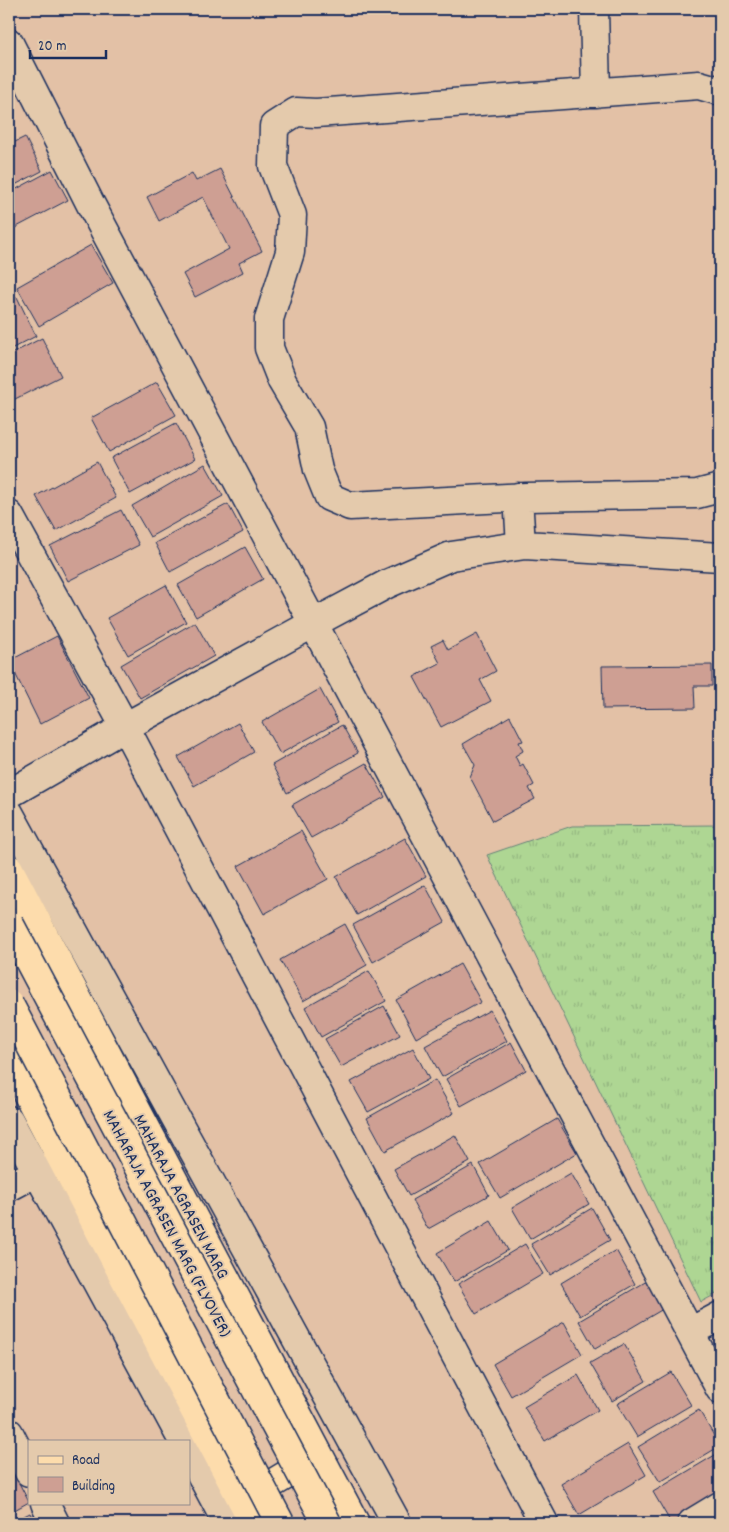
<svg xmlns="http://www.w3.org/2000/svg" width="729" height="1532" font-family="Dekko,sans-serif">
<style>
.grass{fill:url(#grass-tufts);stroke:#648278}
.building{fill:#ce9f93;stroke:#1b2f5e}
.lines{fill:none;stroke-linecap:round;stroke-linejoin:round}
.minor-casing{stroke:#1b2f5e;stroke-width:31}
.major-casing{stroke:#1b2f5e;stroke-width:31}
.minor{stroke:#e4caac;stroke-width:28}
.major{stroke:#fddcac;stroke-width:28}
.major-bridge-casing{stroke:#1b2f5e;stroke-width:31;stroke-linecap:butt}
.major-bridge{stroke:#fddcac;stroke-width:28}
.labels{text-anchor:middle;stroke-width:4;stroke-linejoin:round;paint-order:stroke}
.street-label{font-size:18px;fill:#1b2f5e;stroke:#e4caac}
</style>
<defs>
<pattern id="grass-tufts" width="24" height="20" patternUnits="userSpaceOnUse" patternTransform="scale(1.25)"><rect width="24" height="20" fill="#aed693"/><path d="M3 7l-1-3M5 7V3M7 7l1-3M15 17l-1-3M17 17v-4M19 17l1-3" fill="none" stroke="#95b881"/></pattern>
</defs>
<rect width="100%" height="100%" fill="#e3c1a6"/>
<filter id="ink" filterUnits="userSpaceOnUse"><feTurbulence type="fractalNoise" baseFrequency=".02" numOctaves="2"/><feDisplacementMap in="SourceGraphic" scale="10" xChannelSelector="R" yChannelSelector="G"/><feConvolveMatrix kernelMatrix="1 2 1 2 8 2 1 2 1" color-interpolation-filters="sRGB"/></filter>
<g filter="url(#ink)">
<path class="grass" d="M720,825V1292L701,1302L487,855L572,826Z"/>
<path class="building" d="M25,137L42,171L9,188V145Z
M220,169L262,251L239,263L243,272L195,297L183,274L229,249L203,197L159,221L147,197L192,173L196,181Z
M52,170L68,200L9,231V193Z
M91,245L113,283L39,326L17,287Z
M17,297L36,336L9,350V301Z
M42,338L61,376L9,402V355Z
M157,382L176,415L109,452L91,418Z
M176,423L195,459L130,494L111,458Z
M97,462L116,498L56,531L36,496Z
M205,464L223,496L150,537L132,506Z
M228,504L243,532L170,572L155,543Z
M121,510L139,545L68,581L50,546Z
M245,547L263,579L196,617L178,585Z
M166,585L186,622L128,655L107,618Z
M195,622L214,656L140,698L121,665Z
M477,634L496,671L480,680L491,701L441,727L414,677L440,663L431,646L443,640L448,650Z
M57,636L89,698L40,724L9,661Z
M712,665V686H694L695,708L603,709L602,666Z
M320,689L338,722L280,754L262,722Z
M510,716L523,741L519,742L523,751L515,756L520,766L523,764L534,785L529,788L535,799L493,821L470,777L475,765L463,744Z
M238,723L254,752L194,786L178,757Z
M342,725L358,753L287,793L272,765Z
M366,763L385,797L311,838L292,805Z
M301,831L328,879L264,914L238,866Z
M405,838L426,876L357,915L336,877Z
M425,885L445,922L373,962L353,925Z
M345,924L367,965L303,1001L280,960Z
M460,964L481,1002L416,1038L396,1000Z
M369,971L386,1001L321,1037L305,1007Z
M384,1006L400,1035L341,1067L325,1039Z
M490,1010L507,1041L442,1077L425,1046Z
M511,1042L526,1070L461,1106L446,1079Z
M413,1048L429,1079L368,1112L351,1082Z
M435,1080L454,1113L385,1151L367,1118Z
M557,1119L577,1153L500,1198L480,1164Z
M455,1135L470,1162L409,1196L394,1169Z
M473,1165L489,1195L428,1229L412,1200Z
M571,1173L589,1204L530,1239L512,1208Z
M592,1208L610,1240L550,1275L531,1244Z
M491,1221L508,1250L454,1282L437,1253Z
M525,1244L543,1274L476,1314L458,1284Z
M616,1250L635,1284L580,1316L561,1283Z
M647,1281L663,1309L595,1349L579,1321Z
M564,1322L582,1354L511,1396L493,1364Z
M624,1344L646,1381L612,1401L590,1363Z
M671,1372L691,1405L637,1437L617,1404Z
M578,1375L598,1410L545,1441L524,1407Z
M699,1410L720,1446L660,1482L638,1447Z
M628,1444L646,1475L579,1515L561,1484Z
M720,1452V1499L679,1523H671L653,1492Z
M9,1464L29,1502L9,1513Z
M30,1513L35,1523H10Z"/>
<g class="lines">
<defs>
<path id="minor" d="M594,9L596,93
M9,43L90,203L720,1389
M720,91L699,85L316,113L296,112L274,126L273,166L292,215L290,252L269,319V348L282,381L309,427L318,470L329,497L350,506L526,497L697,494L720,488
M518,497L521,545
M9,515L125,727L544,1523
M9,794L125,727L314,623L387,584L451,556L525,545L720,557
M9,813L397,1523
M9,1120L183,1441
M9,1187L52,1164
M690,1332L720,1316
M9,1433L29,1472
M189,1452L227,1523
M45,1503L55,1523
M692,1523L720,1506"/>
<path id="major" d="M9,869L355,1523
M9,1059L254,1523
M243,1501L318,1456"/>
</defs>
<use href="#minor" class="minor-casing"/>
<use href="#major" class="major-casing"/>
<use href="#minor" class="minor"/>
<use href="#major" class="major"/>
<defs>
<path id="major-bridge" d="M9,923L327,1523
M9,1004L280,1523"/>
</defs>
<use href="#major-bridge" class="major-bridge-casing"/>
<use href="#major-bridge" class="major-bridge"/>
</g>
</g>
<g class="labels">
<g class="street-label">
<text transform="translate(182 1196) rotate(62)" y="6">MAHARAJA AGRASEN MARG</text>
<text transform="translate(168 1223) rotate(62)" y="6">MAHARAJA AGRASEN MARG (FLYOVER)</text>
</g>
</g>
<rect width="729" height="1532" fill="none" stroke="#e4caac" stroke-width="30"/>
<rect x="15" y="15" width="699" height="1502" fill="none" stroke="#1b2f5e" stroke-width="2" filter="url(#ink)"/>
<rect x="28" y="1440" width="162" height="65" fill="#e4caac" stroke="#948c8d"/>
<rect x="38" y="1456" width="25" height="8" fill="#fddcac" stroke="#948c8d"/>
<text x="72" y="1464" font-size="15" fill="#1b2f5e">Road</text>
<rect x="38" y="1477" width="25" height="15" fill="#ce9f93" stroke="#948c8d"/>
<text x="72" y="1490" font-size="15" fill="#1b2f5e">Building</text>
<path d="M30 50v8h76v-8" fill="none" stroke="#1b2f5e" stroke-width="2.5"/>
<text x="38" y="50" font-size="15" fill="#1b2f5e" stroke="#e4caac" stroke-width="4" paint-order="stroke">20 m</text>
</svg>
